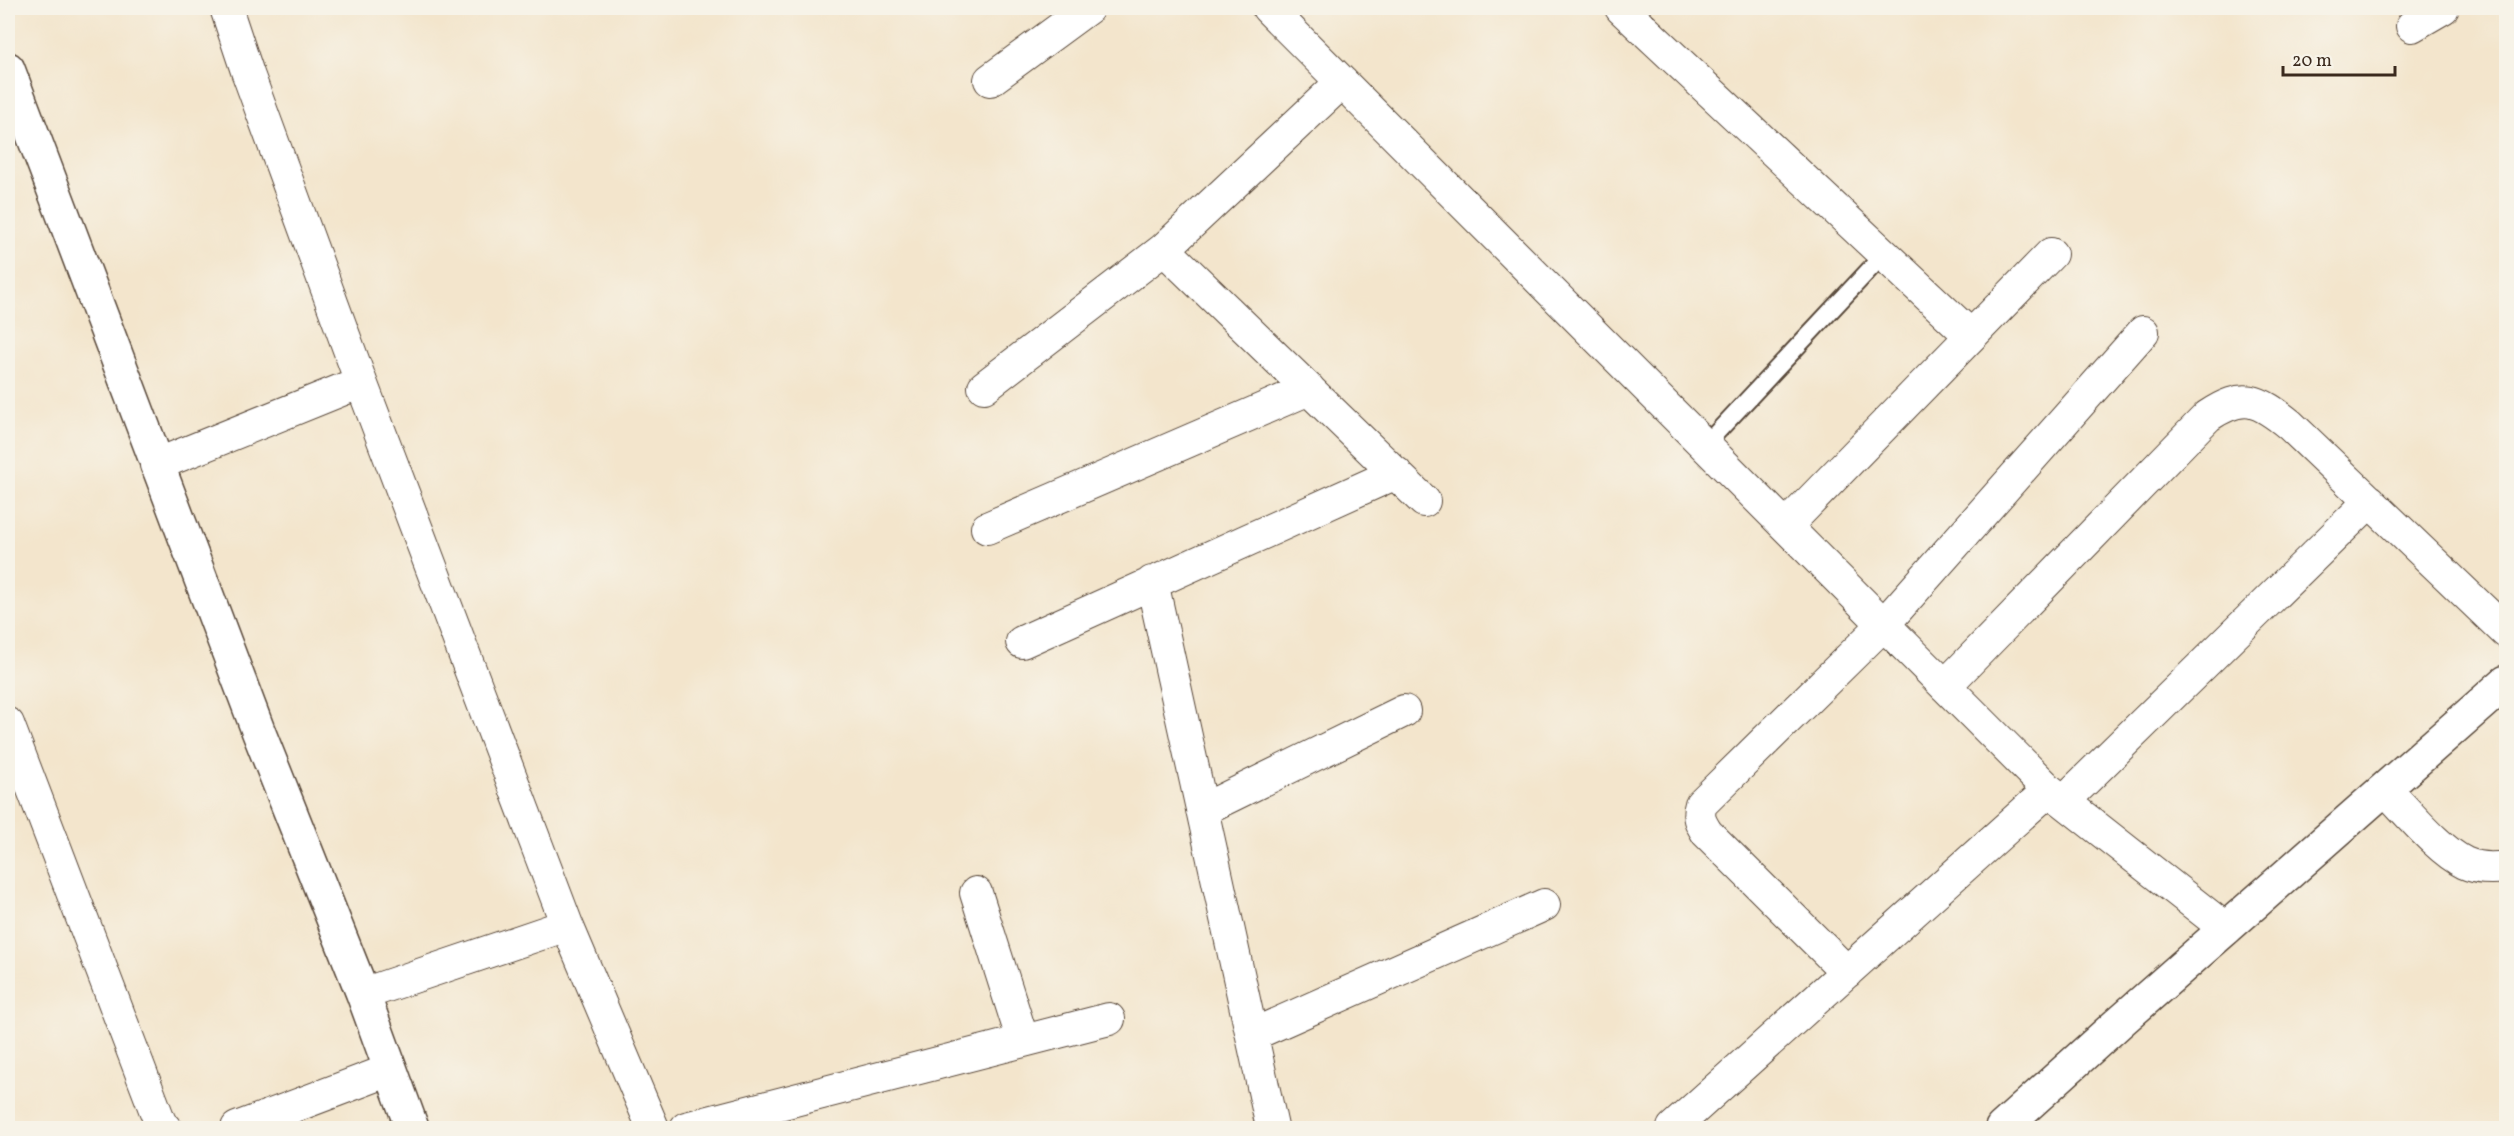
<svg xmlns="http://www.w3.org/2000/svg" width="2514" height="1136" font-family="Vollkorn,serif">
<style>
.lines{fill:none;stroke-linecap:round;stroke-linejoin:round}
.lane-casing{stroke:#574638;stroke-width:20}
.street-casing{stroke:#574638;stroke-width:34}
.secondary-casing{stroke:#574638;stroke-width:36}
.lane{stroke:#fff;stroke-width:16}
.street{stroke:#fff;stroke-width:32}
.secondary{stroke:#fff;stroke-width:33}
</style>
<rect width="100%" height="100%" fill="#f7f3e8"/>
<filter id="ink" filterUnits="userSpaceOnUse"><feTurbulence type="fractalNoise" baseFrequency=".0167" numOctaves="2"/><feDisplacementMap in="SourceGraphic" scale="12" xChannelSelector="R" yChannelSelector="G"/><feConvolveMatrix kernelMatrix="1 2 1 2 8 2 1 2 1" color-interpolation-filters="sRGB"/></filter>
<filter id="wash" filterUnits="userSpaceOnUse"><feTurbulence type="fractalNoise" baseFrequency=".008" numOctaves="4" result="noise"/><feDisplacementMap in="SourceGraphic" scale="24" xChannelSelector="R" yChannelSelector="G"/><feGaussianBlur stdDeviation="1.35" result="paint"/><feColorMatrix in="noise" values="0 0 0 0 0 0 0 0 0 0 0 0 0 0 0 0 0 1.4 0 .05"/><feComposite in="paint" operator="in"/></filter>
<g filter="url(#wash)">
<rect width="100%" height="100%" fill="#f3e5cc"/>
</g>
<g filter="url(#ink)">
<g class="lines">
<defs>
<path id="lane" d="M1705,445L1884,254"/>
<path id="street" d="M226,8L248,74L361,382L567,925L653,1128
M1268,8L2049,790L2226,929
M1621,8L1971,336
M2412,26L2443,8
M990,80L1088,8
M1164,249L1424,501
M984,387L1164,249L1342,82
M156,465L361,382
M1786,526L2051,254
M987,528L1309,389
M1152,582L1272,1127
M1022,642L1396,473
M1945,686L2208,416C2244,392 2258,399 2290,425L2506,632
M8,724L161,1125L165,1128
M2385,789C2406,810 2439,851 2465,863C2478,869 2492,869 2506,867
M2064,801L2370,501
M1202,810L1404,711
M976,893L1023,1041
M1847,972L1707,833C1700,822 1697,817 1701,804L1884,624L2143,332
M363,994L567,925
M1252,1035L1544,905
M237,1128L390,1070
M686,1128L1109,1019
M1673,1128L2049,790"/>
<path id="secondary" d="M8,69L259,733L363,994L412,1128
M2002,1128L2123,1019L2506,682"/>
</defs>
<use href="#lane" class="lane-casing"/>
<use href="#street" class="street-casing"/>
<use href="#secondary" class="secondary-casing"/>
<use href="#lane" class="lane"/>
<use href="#street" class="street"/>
<use href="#secondary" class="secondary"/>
</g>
</g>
<rect width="2514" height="1136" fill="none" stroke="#f7f3e8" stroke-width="30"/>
<path d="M2283 66v9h112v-9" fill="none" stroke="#3b2a1e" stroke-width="3"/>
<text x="2292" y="66" font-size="18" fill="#3b2a1e" stroke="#f7f3e8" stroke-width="4.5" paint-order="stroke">20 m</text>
</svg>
